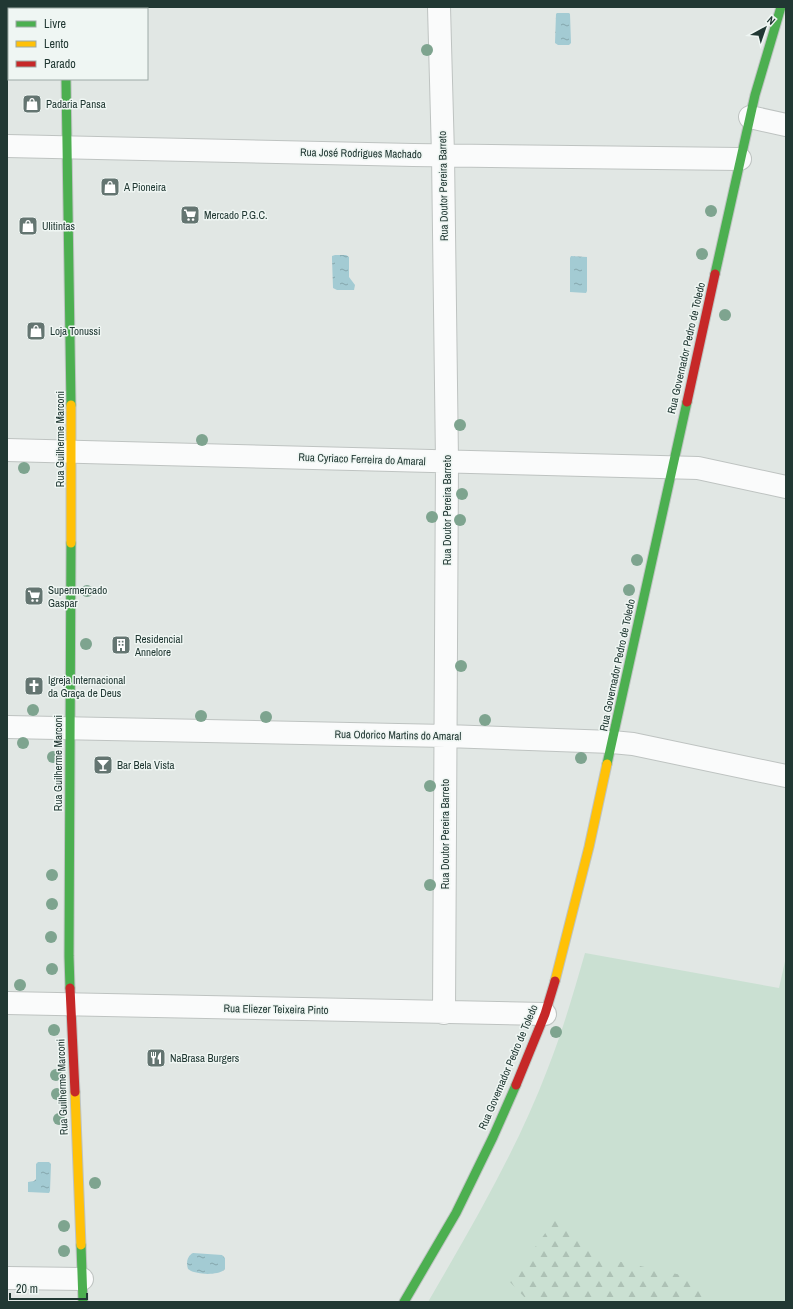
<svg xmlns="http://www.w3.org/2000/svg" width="793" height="1309" font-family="'Archivo Narrow',sans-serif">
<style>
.green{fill:#cae0d2}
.forest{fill:url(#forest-firs)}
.water{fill:url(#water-ripples)}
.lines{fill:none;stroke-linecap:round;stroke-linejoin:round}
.street-casing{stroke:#bec3c1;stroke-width:24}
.fast-casing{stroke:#bec4c2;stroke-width:11}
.slow-casing{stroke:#bec4c2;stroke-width:11}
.jam-casing{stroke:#bec4c2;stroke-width:11}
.street{stroke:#fafbfb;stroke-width:22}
.fast{stroke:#4caf50;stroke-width:9}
.slow{stroke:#ffc107;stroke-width:9}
.jam{stroke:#c62828;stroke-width:9}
.tree{fill:#7ea48f}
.labels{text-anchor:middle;stroke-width:3;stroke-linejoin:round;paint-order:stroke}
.poi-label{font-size:11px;fill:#213833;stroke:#eff6f3;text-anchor:start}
.street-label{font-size:11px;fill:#213833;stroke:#eff6f3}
</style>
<defs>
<pattern id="forest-firs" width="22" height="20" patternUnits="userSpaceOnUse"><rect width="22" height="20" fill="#cae0d2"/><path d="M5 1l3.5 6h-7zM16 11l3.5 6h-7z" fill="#adc1b5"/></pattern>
<pattern id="water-ripples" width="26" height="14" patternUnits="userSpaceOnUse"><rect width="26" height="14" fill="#a3cbd3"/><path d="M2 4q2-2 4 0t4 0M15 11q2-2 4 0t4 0" fill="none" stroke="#84a6ac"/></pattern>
</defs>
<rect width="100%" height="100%" fill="#e1e7e4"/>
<path class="green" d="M585,953L779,988L786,957V1302H428C472,1226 517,1150 548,1068C563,1030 574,991 585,953Z"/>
<path class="forest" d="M559,1214L608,1259L695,1278L720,1302H529L510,1282Z"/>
<path class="water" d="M557,13H569L570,14L571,43L569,45H558L555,43L556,14Z
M335,255H346L349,257V277L355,285L354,290H337L333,288L332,259V256Z
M571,256L587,257V291L586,293L570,292V258Z
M38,1162H49L51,1164L50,1191L49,1193L28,1192V1182L34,1181L36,1179V1164Z
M193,1253L222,1255L225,1258V1269C219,1276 195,1275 188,1269C186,1263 187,1256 193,1253Z"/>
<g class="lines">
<defs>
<path id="street" d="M439,7L443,155L447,461L444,1013
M750,117L786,125
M7,146L413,155L740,159
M7,450L698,468L786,487
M7,727L446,736L612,742L633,744L786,776
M7,1003L545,1014
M7,1278L82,1279"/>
<path id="fast" d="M64,7V9
M66,79L71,405
M715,274L755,95L781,7
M607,764L687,402
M70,988L69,956L71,543
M81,1245L83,1302
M404,1302L456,1213L493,1137L516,1085"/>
<path id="slow" d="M71,405V543
M555,981L589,847L607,764
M75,1092L81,1245"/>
<path id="jam" d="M687,402L715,274
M70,988L75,1092
M516,1085L545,1014L555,981"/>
</defs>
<use href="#street" class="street-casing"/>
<use href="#fast" class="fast-casing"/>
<use href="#slow" class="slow-casing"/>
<use href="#jam" class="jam-casing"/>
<use href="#street" class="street"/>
<use href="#fast" class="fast"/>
<use href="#slow" class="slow"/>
<use href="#jam" class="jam"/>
</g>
<g class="tree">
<circle cx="427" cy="50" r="6"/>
<circle cx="711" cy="211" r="6"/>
<circle cx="702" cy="254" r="6"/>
<circle cx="725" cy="315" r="6"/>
<circle cx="460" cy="425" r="6"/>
<circle cx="202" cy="440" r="6"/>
<circle cx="24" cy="468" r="6"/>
<circle cx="462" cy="494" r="6"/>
<circle cx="432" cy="517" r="6"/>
<circle cx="460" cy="520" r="6"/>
<circle cx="637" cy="560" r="6"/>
<circle cx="629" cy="590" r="6"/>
<circle cx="87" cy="591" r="6"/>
<circle cx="86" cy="644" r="6"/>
<circle cx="461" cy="666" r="6"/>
<circle cx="33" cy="710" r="6"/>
<circle cx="201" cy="716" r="6"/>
<circle cx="266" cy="717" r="6"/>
<circle cx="485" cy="720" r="6"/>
<circle cx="23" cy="743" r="6"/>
<circle cx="53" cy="757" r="6"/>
<circle cx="581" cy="758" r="6"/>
<circle cx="430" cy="786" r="6"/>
<circle cx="52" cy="875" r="6"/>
<circle cx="430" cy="885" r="6"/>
<circle cx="52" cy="904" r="6"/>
<circle cx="51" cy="937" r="6"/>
<circle cx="52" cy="969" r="6"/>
<circle cx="20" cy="985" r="6"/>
<circle cx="54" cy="1030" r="6"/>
<circle cx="556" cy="1032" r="6"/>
<circle cx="56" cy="1075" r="6"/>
<circle cx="57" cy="1094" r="6"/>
<circle cx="59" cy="1119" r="6"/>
<circle cx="95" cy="1183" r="6"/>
<circle cx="64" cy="1226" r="6"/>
<circle cx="64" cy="1251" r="6"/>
</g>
<defs>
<symbol id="shop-square" viewBox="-11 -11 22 22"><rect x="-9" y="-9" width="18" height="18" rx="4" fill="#647571" stroke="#eff6f3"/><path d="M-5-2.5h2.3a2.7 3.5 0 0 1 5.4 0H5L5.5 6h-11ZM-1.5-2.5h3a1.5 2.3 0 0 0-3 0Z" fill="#fff"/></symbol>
<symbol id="supermarket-square" viewBox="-11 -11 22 22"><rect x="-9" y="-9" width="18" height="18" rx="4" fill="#647571" stroke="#eff6f3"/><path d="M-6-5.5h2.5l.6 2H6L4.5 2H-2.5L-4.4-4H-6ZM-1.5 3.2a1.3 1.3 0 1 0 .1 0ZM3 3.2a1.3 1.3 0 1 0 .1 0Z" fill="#fff"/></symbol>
<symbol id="building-square" viewBox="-11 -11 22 22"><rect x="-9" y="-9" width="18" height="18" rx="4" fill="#647571" stroke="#eff6f3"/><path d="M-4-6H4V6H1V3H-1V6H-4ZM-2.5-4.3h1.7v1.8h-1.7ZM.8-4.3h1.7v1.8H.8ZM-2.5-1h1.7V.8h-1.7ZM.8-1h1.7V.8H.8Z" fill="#fff"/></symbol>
<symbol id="church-square" viewBox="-11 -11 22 22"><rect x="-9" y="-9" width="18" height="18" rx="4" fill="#647571" stroke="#eff6f3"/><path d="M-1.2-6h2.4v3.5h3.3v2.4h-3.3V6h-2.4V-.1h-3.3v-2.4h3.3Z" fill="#fff"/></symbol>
<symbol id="bar-square" viewBox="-11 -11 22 22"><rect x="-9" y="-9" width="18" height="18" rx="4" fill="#647571" stroke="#eff6f3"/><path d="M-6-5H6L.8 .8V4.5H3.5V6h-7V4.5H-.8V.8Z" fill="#fff"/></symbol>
<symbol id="restaurant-square" viewBox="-11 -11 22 22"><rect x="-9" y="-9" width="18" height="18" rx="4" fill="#647571" stroke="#eff6f3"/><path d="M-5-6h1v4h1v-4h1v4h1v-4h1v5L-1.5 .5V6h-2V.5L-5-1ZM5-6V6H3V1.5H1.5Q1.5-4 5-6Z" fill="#fff"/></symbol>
</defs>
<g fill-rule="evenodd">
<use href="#shop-square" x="21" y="93" width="22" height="22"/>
<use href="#shop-square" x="99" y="176" width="22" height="22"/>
<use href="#supermarket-square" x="179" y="204" width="22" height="22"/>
<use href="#shop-square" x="17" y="215" width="22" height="22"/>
<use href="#shop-square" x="25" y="320" width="22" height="22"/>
<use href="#supermarket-square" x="23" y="585" width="22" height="22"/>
<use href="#building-square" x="110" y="634" width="22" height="22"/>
<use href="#church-square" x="23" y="675" width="22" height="22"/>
<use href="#bar-square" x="92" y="754" width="22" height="22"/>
<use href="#restaurant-square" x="145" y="1047" width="22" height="22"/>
</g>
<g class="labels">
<g class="poi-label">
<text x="46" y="108">Padaria Pansa</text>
<text x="124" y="191">A Pioneira</text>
<text x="204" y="219">Mercado P.G.C.</text>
<text x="42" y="230">Ulitintas</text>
<text x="50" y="335">Loja Tonussi</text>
<text x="48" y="594">Supermercado<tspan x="48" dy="13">Gaspar</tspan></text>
<text x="135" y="643">Residencial<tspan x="135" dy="13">Annelore</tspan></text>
<text x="48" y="684">Igreja Internacional<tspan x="48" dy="13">da Graça de Deus</tspan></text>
<text x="117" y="769">Bar Bela Vista</text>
<text x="170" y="1062">NaBrasa Burgers</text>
</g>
<g class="street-label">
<text transform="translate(361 153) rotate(1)" y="4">Rua José Rodrigues Machado</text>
<text transform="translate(443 186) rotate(-91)" y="4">Rua Doutor Pereira Barreto</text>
<text transform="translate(686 348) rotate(-77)" y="4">Rua Governador Pedro de Toledo</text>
<text transform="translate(60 439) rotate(-90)" y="4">Rua Guilherme Marconi</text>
<text transform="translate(362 459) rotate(2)" y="4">Rua Cyriaco Ferreira do Amaral</text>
<text transform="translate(447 510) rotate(-90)" y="4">Rua Doutor Pereira Barreto</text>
<text transform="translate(617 665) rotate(-78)" y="4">Rua Governador Pedro de Toledo</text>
<text transform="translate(398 735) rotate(1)" y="4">Rua Odorico Martins do Amaral</text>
<text transform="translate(58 763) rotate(-90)" y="4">Rua Guilherme Marconi</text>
<text transform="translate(445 834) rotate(-90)" y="4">Rua Doutor Pereira Barreto</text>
<text transform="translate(276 1009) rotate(1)" y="4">Rua Eliezer Teixeira Pinto</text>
<text transform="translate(508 1067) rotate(-67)" y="4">Rua Governador Pedro de Toledo</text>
<text transform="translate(62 1087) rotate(-92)" y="4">Rua Guilherme Marconi</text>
</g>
</g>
<rect width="793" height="1309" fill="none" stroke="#213833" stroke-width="16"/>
<rect x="8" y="8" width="140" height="72" fill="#eff6f3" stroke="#9daaa6"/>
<rect x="16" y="21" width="20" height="6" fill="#4caf50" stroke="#9daaa6"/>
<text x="44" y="28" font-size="12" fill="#213833">Livre</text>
<rect x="16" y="41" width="20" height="6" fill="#ffc107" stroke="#9daaa6"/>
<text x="44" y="48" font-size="12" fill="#213833">Lento</text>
<rect x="16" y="61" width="20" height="6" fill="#c62828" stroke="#9daaa6"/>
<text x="44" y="68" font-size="12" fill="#213833">Parado</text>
<g transform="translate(765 28) rotate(40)" stroke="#eff6f3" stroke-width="3" paint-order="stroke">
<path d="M0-3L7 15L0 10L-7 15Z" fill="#213833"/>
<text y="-6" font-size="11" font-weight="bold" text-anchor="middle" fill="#213833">N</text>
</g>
<path d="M10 1293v6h77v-6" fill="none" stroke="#213833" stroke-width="2"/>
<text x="16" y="1293" font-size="12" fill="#213833" stroke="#eff6f3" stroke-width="3" paint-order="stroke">20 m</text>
</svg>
